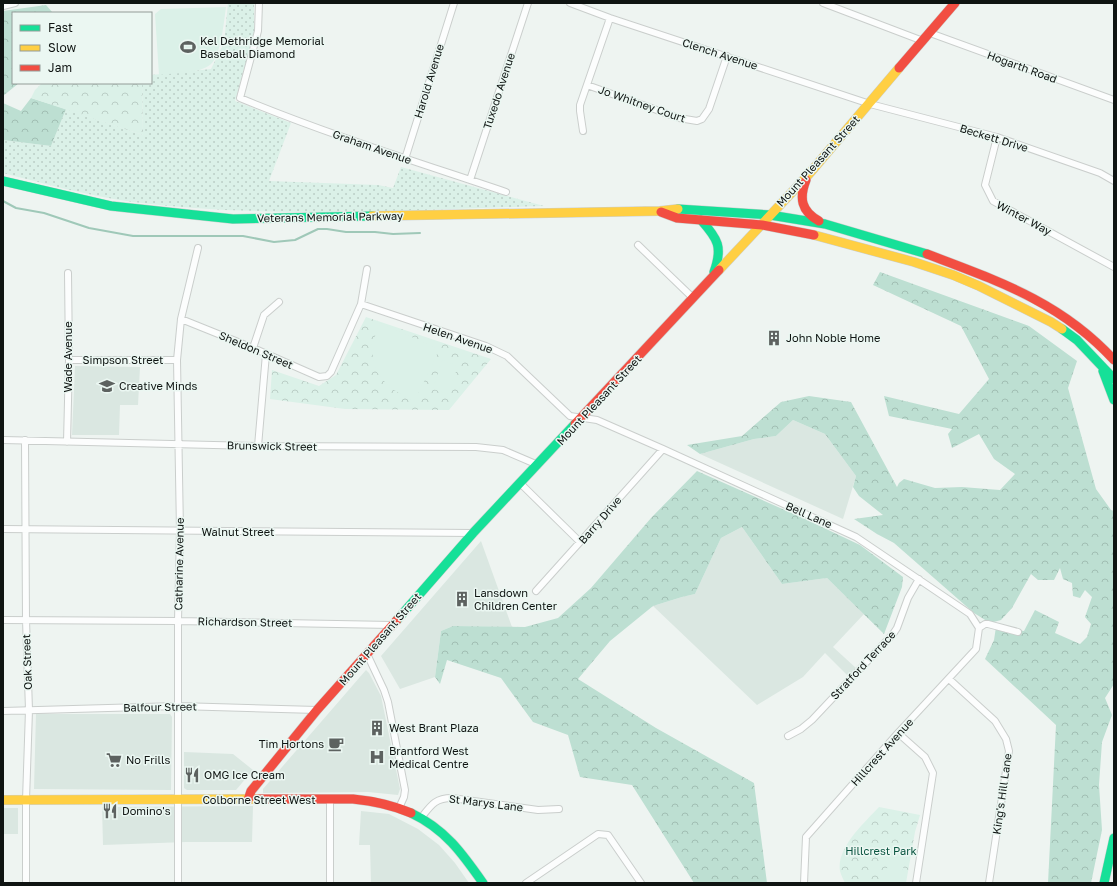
<svg xmlns="http://www.w3.org/2000/svg" width="1117" height="886" font-family="'Golos Text',sans-serif">
<style>
.built{fill:#dae7e1}
.grass{fill:url(#grass-dots)}
.forest{fill:url(#forest-crowns)}
.park{fill:url(#park-crowns)}
.garden{fill:#dbf1e8}
.lines{fill:none;stroke-linecap:round;stroke-linejoin:round}
.stream{stroke:#9fc8b8;stroke-width:2}
.street-casing{stroke:#cacecc;stroke-width:8}
.fast-casing{stroke:#cacecc;stroke-width:10}
.slow-casing{stroke:#cacecc;stroke-width:10}
.jam-casing{stroke:#cacecc;stroke-width:10}
.street{stroke:#fcfdfd;stroke-width:6}
.fast{stroke:#16e098;stroke-width:9}
.slow{stroke:#ffcf43;stroke-width:9}
.jam{stroke:#f24e42;stroke-width:9}
.labels{text-anchor:middle;stroke-width:3;stroke-linejoin:round;paint-order:stroke}
.poi-label{font-size:11px;fill:#0f1412;stroke:#ebf7f2;text-anchor:start}
.street-label{font-size:11px;fill:#0f1412;stroke:#ebf7f2}
.park-label{font-size:11px;fill:#0a5541;stroke:#ebf7f2}
</style>
<defs>
<pattern id="grass-dots" width="8" height="8" patternUnits="userSpaceOnUse"><rect width="8" height="8" fill="#dbf1e8"/><path d="M2 2h.1M6 6h.1" fill="none" stroke="#bbcec6" stroke-width="1.8" stroke-linecap="round"/></pattern>
<pattern id="forest-crowns" width="20" height="18" patternUnits="userSpaceOnUse"><rect width="20" height="18" fill="#bddfd2"/><path d="M2 6a3 3 0 1 1 6 0M12 15a3 3 0 1 1 6 0" fill="none" stroke="#a1beb3"/></pattern>
<pattern id="park-crowns" width="20" height="18" patternUnits="userSpaceOnUse"><rect width="20" height="18" fill="#dbf1e8"/><path d="M2 6a3 3 0 1 1 6 0M12 15a3 3 0 1 1 6 0" fill="none" stroke="#bbcec6"/></pattern>
</defs>
<rect width="100%" height="100%" fill="#eef4f1"/>
<path class="built" d="M75,366L140,367L138,405H120L119,435H72Z
M793,420L825,434L856,476L843,519L700,454L754,439L776,436Z
M742,527L782,584L827,578L864,614L833,647L856,668L848,676L825,653L803,677L757,705L653,606L682,597L695,594L721,538Z
M481,541L512,627L453,626L441,631L435,677L400,689L381,656Z
M366,670L369,673L381,696L400,789L398,795L368,792L263,793V789Z
M36,714H170L172,717L171,790L34,789Z
M184,752L233,754L253,770L236,790H187L184,788Z
M253,806L252,842H186L103,845L102,807Z
M3,808H18V834H3Z
M361,811L389,814L418,829L439,845L455,863L469,883H371L370,845H359Z"/>
<path class="grass" d="M228,3H254V33L235,101L291,123L269,181L378,185L393,188L401,167L544,206C407,210 269,219 133,202C89,196 46,184 3,173V140L51,146L66,109L143,135L142,83H151V75L211,69L224,43Z"/>
<path class="forest" d="M46,5L53,13H13V83H19L3,96V11Z
M31,98L66,109L51,146L3,140V103L21,111Z
M880,272L1029,326L1077,361L1068,388L1096,489L1111,510L1114,511V684L1105,698L1112,715L1102,742L1099,785L1102,830L1091,883H1048L1056,725L985,659L994,640L996,627L1024,631L1035,610L1059,622L1055,633L1080,644L1087,637L1091,624L1085,617L1092,597L1085,590L1080,598L1073,596L1072,583L1063,579L1060,568L1054,580H1038L1031,574L1012,608L1001,620L990,623L974,613L894,543L877,534L854,519L883,515L859,496L853,487L856,476L825,434L793,420L776,436L754,439L700,454L687,445L742,436L781,402L809,396L851,402L897,487L899,483L904,479L935,488L962,487L1000,490L1015,474L994,459L979,434L952,448L948,434L952,429L889,416L884,396L959,414L989,379L961,326L873,285Z
M697,471L805,519L860,545L903,577L902,587L884,634L827,578L782,584L742,527L721,538L695,594L682,597L653,606L610,641L578,679L656,728L754,783L767,883H694L632,785L580,777L568,735L533,722L501,678L447,660L440,684L435,677L441,631L453,626L525,627L558,618L591,588L651,518Z"/>
<path class="park" d="M42,83H142L143,135L31,98L35,90Z
M366,317L491,359L449,410L345,409L270,399L272,370L319,386L336,375Z
M879,807L920,815L915,832L906,883H845C843,879 841,875 840,871C836,848 865,822 879,807Z"/>
<path class="garden" d="M226,7C224,21 221,55 211,64C200,74 173,73 159,75L155,14L161,9Z
M380,323L434,347L437,355L414,402L389,387L376,371L371,347Z
M442,360L458,366L448,394L433,389Z
M891,847L907,850L900,883L885,880Z"/>
<g class="lines">
<path class="stream" d="M3,201L16,208L44,213L89,228L133,236H243L274,242L295,240L318,229H327L346,232H375L393,234L420,233"/>
<defs>
<path id="street" d="M259,3L258,31L240,98C327,134 417,162 506,192
M570,3L610,18L870,104L997,137L1100,173L1114,181
M823,3L923,41
M3,6L15,3
M930,33L1114,100
M587,85L679,118L697,121L702,119L709,109L727,56
M583,131L580,111V105L610,18
M997,137L985,185L993,201L1114,267
M405,159L454,3
M470,180L528,3
M638,245L693,298
M361,304L486,346L507,356L570,416L597,420L663,449L856,537L970,614L979,628
M181,319L253,348L319,377L327,376L331,372L361,304L367,269
M253,348L264,315L279,302
M69,360H177
M3,440L258,446L476,447L503,450L538,465
M25,440L26,620L29,710L26,800V883
M67,442L69,360L68,273
M258,446L266,354
M520,483L580,542
M3,529L473,533
M536,591L580,542L663,449
M3,620L178,621L392,625
M979,628L985,624H988L1018,632
M367,654L384,690L388,702L405,790L404,797L399,808
M949,679L995,721L1006,739L1009,751L989,883
M3,711L178,706L317,710
M898,733L925,757L933,773L916,883
M788,736L801,729L812,720L893,634L897,628L908,598L919,579
M421,818C431,805 435,798 452,798L538,810L559,809
M178,883V621L180,531L177,360L181,319L198,248
M330,883V799
M526,883L598,834L608,835L641,883
M804,883L806,837L898,733L976,649L979,628"/>
<path id="fast" d="M3,181L111,206L233,219L372,216
M678,209L770,215L825,224L927,254
M701,220C718,239 723,247 714,272
M1062,329L1077,340L1114,379
M1103,371L1114,400
M397,620L473,533L575,424
M411,813C445,829 462,853 483,883
M1104,883L1114,838"/>
<path id="slow" d="M372,216L660,211L678,209
M814,235L914,262L953,275L979,286L1051,322L1062,329
M719,270L809,174L899,68
M3,800L257,799"/>
<path id="jam" d="M899,68L955,3
M806,180C799,198 801,211 819,221
M661,212L677,218L762,225L814,235
M927,254C998,281 1061,302 1114,360
M575,424L719,270
M257,799H353C374,801 392,805 411,813
M248,800L251,791L317,710L397,620"/>
</defs>
<use href="#street" class="street-casing"/>
<use href="#fast" class="fast-casing"/>
<use href="#slow" class="slow-casing"/>
<use href="#jam" class="jam-casing"/>
<use href="#street" class="street"/>
<use href="#fast" class="fast"/>
<use href="#slow" class="slow"/>
<use href="#jam" class="jam"/>
</g>
<defs>
<symbol id="stadium-bare" viewBox="-9 -9 18 18"><path d="M0-5a6.5 5 0 1 0 0 10a6.5 5 0 1 0 0-10ZM-3.5-1.8h7v3.6h-7Z" fill="#5d6260" stroke="#ebf7f2" stroke-width="2.5" paint-order="stroke"/></symbol>
<symbol id="building-bare" viewBox="-9 -9 18 18"><path d="M-4-6H4V6H1V3H-1V6H-4ZM-2.5-4.3h1.7v1.8h-1.7ZM.8-4.3h1.7v1.8H.8ZM-2.5-1h1.7V.8h-1.7ZM.8-1h1.7V.8H.8Z" fill="#5d6260" stroke="#ebf7f2" stroke-width="2.5" paint-order="stroke"/></symbol>
<symbol id="school-bare" viewBox="-9 -9 18 18"><path d="M0-5L7-2L0 1L-7-2ZM-4 1L0 2.5L4 1V4Q0 6-4 4Z" fill="#5d6260" stroke="#ebf7f2" stroke-width="2.5" paint-order="stroke"/></symbol>
<symbol id="cafe-bare" viewBox="-9 -9 18 18"><path d="M-5.5-4.5H6V0H3Q3 3.5 0 3.5H-2.5Q-5.5 3.5-5.5 0ZM3-3.2v2h1.7v-2ZM-6 4.5H4V6H-6Z" fill="#5d6260" stroke="#ebf7f2" stroke-width="2.5" paint-order="stroke"/></symbol>
<symbol id="hospital-bare" viewBox="-9 -9 18 18"><path d="M-5-5h3v3.5h4V-5h3V5h-3V1.5h-4V5h-3Z" fill="#5d6260" stroke="#ebf7f2" stroke-width="2.5" paint-order="stroke"/></symbol>
<symbol id="supermarket-bare" viewBox="-9 -9 18 18"><path d="M-6-5.5h2.5l.6 2H6L4.5 2H-2.5L-4.4-4H-6ZM-1.5 3.2a1.3 1.3 0 1 0 .1 0ZM3 3.2a1.3 1.3 0 1 0 .1 0Z" fill="#5d6260" stroke="#ebf7f2" stroke-width="2.5" paint-order="stroke"/></symbol>
<symbol id="restaurant-bare" viewBox="-9 -9 18 18"><path d="M-5-6h1v4h1v-4h1v4h1v-4h1v5L-1.5 .5V6h-2V.5L-5-1ZM5-6V6H3V1.5H1.5Q1.5-4 5-6Z" fill="#5d6260" stroke="#ebf7f2" stroke-width="2.5" paint-order="stroke"/></symbol>
</defs>
<g fill-rule="evenodd">
<use href="#stadium-bare" x="177" y="36" width="22" height="22"/>
<use href="#building-bare" x="763" y="327" width="22" height="22"/>
<use href="#school-bare" x="96" y="375" width="22" height="22"/>
<use href="#building-bare" x="451" y="588" width="22" height="22"/>
<use href="#building-bare" x="366" y="717" width="22" height="22"/>
<use href="#cafe-bare" x="325" y="733" width="22" height="22"/>
<use href="#hospital-bare" x="366" y="746" width="22" height="22"/>
<use href="#supermarket-bare" x="103" y="749" width="22" height="22"/>
<use href="#restaurant-bare" x="181" y="764" width="22" height="22"/>
<use href="#restaurant-bare" x="99" y="800" width="22" height="22"/>
</g>
<g class="labels">
<g class="poi-label">
<text x="200" y="45">Kel Dethridge Memorial<tspan x="200" dy="13">Baseball Diamond</tspan></text>
<text x="786" y="342">John Noble Home</text>
<text x="119" y="390">Creative Minds</text>
<text x="474" y="597">Lansdown<tspan x="474" dy="13">Children Center</tspan></text>
<text x="389" y="732">West Brant Plaza</text>
<text x="324" y="748" text-anchor="end">Tim Hortons</text>
<text x="389" y="755">Brantford West<tspan x="389" dy="13">Medical Centre</tspan></text>
<text x="126" y="764">No Frills</text>
<text x="204" y="779">OMG Ice Cream</text>
<text x="122" y="815">Domino's</text>
</g>
<g class="street-label">
<text transform="translate(720 54) rotate(18)" y="4">Clench Avenue</text>
<text transform="translate(1022 67) rotate(20)" y="4">Hogarth Road</text>
<text transform="translate(429 81) rotate(-73)" y="4">Harold Avenue</text>
<text transform="translate(499 91) rotate(-72)" y="4">Tuxedo Avenue</text>
<text transform="translate(642 104) rotate(19)" y="4">Jo Whitney Court</text>
<text transform="translate(994 138) rotate(17)" y="4">Beckett Drive</text>
<text transform="translate(372 147) rotate(19)" y="4">Graham Avenue</text>
<text transform="translate(818 161) rotate(-48)" y="4">Mount Pleasant Street</text>
<text transform="translate(330 217) rotate(-1)" y="4">Veterans Memorial Parkway</text>
<text transform="translate(1024 218) rotate(28)" y="4">Winter Way</text>
<text transform="translate(458 338) rotate(19)" y="4">Helen Avenue</text>
<text transform="translate(256 350) rotate(23)" y="4">Sheldon Street</text>
<text transform="translate(68 357) rotate(-90)" y="4">Wade Avenue</text>
<text x="123" y="364">Simpson Street</text>
<text transform="translate(599 400) rotate(-47)" y="4">Mount Pleasant Street</text>
<text transform="translate(272 446) rotate(1)" y="4">Brunswick Street</text>
<text transform="translate(809 515) rotate(24)" y="4">Bell Lane</text>
<text transform="translate(600 520) rotate(-49)" y="4">Barry Drive</text>
<text x="238" y="536">Walnut Street</text>
<text transform="translate(179 564) rotate(-89)" y="4">Catharine Avenue</text>
<text transform="translate(245 622) rotate(1)" y="4">Richardson Street</text>
<text transform="translate(380 639) rotate(-49)" y="4">Mount Pleasant Street</text>
<text transform="translate(27 662) rotate(-92)" y="4">Oak Street</text>
<text transform="translate(863 665) rotate(-47)" y="4">Stratford Terrace</text>
<text transform="translate(160 707) rotate(-1)" y="4">Balfour Street</text>
<text transform="translate(882 752) rotate(-48)" y="4">Hillcrest Avenue</text>
<text transform="translate(1002 794) rotate(-82)" y="4">King's Hill Lane</text>
<text x="259" y="804">Colborne Street West</text>
<text transform="translate(486 803) rotate(7)" y="4">St Marys Lane</text>
</g>
<g class="park-label">
<text x="881" y="855">Hillcrest Park</text>
</g>
</g>
<rect width="1117" height="886" fill="none" stroke="#0f1412" stroke-width="8"/>
<rect x="12" y="12" width="140" height="72" fill="#ebf7f2" stroke="#939c98"/>
<rect x="20" y="25" width="20" height="6" fill="#16e098" stroke="#939c98"/>
<text x="48" y="32" font-size="12" fill="#0f1412">Fast</text>
<rect x="20" y="45" width="20" height="6" fill="#ffcf43" stroke="#939c98"/>
<text x="48" y="52" font-size="12" fill="#0f1412">Slow</text>
<rect x="20" y="65" width="20" height="6" fill="#f24e42" stroke="#939c98"/>
<text x="48" y="72" font-size="12" fill="#0f1412">Jam</text>
</svg>
